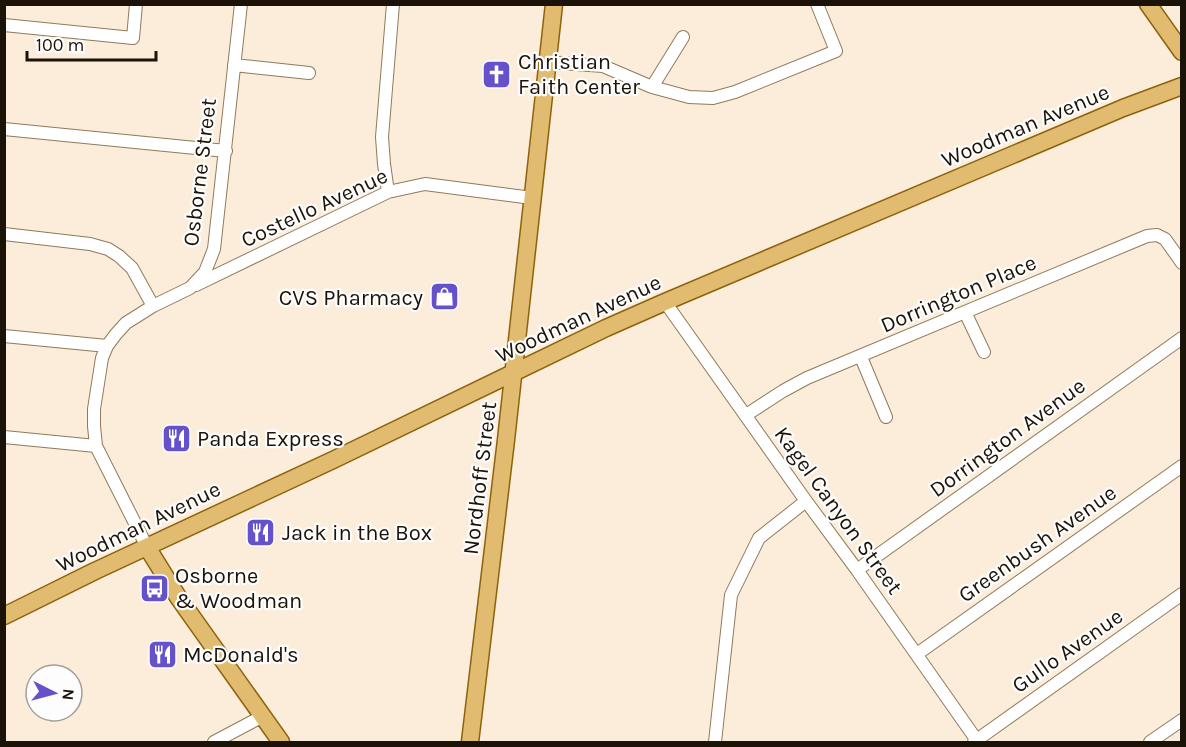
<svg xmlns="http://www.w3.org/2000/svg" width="1186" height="747" font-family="Karla,sans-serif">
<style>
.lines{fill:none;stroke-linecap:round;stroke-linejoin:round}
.minor-casing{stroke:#8f7a5c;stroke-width:14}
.major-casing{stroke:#8e620d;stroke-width:19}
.minor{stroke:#fff;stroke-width:12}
.major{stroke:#e0bb70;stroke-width:16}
.labels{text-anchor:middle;stroke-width:4.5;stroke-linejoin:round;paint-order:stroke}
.poi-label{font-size:22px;fill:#1b1307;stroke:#fdfdfd;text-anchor:start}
.street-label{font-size:22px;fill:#1b1307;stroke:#fdfdfd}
</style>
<rect width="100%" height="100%" fill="#fbedda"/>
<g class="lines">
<defs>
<path id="minor" d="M4,25L133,38L136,4
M548,62L603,66L652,87L689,97L713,98L735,92L836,51L817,4
M234,65L309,73
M652,87L683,37
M4,129L226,151
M388,192L384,164L382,137L393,4
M4,234L90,244L108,249L119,256L132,268L153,306
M196,285L388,192L425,184L532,198
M665,302L806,501L857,570L978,742
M965,312L984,352
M4,336L107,346
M861,357L886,417
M746,415L783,391L807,378L1147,236L1157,235L1165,239L1182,263
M4,437L96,446
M147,547L96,446L94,426V409L102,358L107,346L116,334L126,323L153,306L190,288L205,272L214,249L241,4
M857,570L1182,338
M917,654L1182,466
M214,742L263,716
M715,742L731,595L759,538L806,501
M974,742L1182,594
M1150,742L1182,720"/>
<path id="major" d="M1148,4L1182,52
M147,547L178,597L281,742
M4,616L95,571L333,460L606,328L665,302L1123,108L1182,86
M470,742L506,440L554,4"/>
</defs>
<use href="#minor" class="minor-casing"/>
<use href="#major" class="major-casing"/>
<use href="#minor" class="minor"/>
<use href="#major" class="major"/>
</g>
<defs>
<symbol id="church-square" viewBox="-11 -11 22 22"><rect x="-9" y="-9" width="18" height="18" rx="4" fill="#6551ca" stroke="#fdfdfd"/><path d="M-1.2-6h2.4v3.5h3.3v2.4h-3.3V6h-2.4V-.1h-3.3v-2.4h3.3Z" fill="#fff"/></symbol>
<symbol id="shop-square" viewBox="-11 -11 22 22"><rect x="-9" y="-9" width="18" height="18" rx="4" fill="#6551ca" stroke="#fdfdfd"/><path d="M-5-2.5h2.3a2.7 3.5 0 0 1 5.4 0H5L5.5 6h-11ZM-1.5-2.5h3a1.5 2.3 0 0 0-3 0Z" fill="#fff"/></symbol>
<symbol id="restaurant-square" viewBox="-11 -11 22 22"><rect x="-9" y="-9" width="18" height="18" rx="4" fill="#6551ca" stroke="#fdfdfd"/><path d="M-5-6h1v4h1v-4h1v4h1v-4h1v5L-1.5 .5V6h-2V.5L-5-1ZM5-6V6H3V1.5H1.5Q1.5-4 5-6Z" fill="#fff"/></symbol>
<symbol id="bus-square" viewBox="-11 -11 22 22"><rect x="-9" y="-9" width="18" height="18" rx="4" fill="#6551ca" stroke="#fdfdfd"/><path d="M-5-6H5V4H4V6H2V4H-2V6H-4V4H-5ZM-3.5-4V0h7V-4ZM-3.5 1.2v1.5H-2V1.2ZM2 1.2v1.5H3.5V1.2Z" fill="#fff"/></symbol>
</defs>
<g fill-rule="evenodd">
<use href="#church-square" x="480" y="58" width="33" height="33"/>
<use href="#shop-square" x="428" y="280" width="33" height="33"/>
<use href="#restaurant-square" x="160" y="422" width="33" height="33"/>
<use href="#restaurant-square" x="244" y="516" width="33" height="33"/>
<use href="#bus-square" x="138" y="572" width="33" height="33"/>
<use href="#restaurant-square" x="146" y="638" width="33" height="33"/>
</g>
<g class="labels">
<g class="poi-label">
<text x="518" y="69">Christian<tspan x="518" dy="25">Faith Center</tspan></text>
<text x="423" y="305" text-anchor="end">CVS Pharmacy</text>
<text x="197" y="446">Panda Express</text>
<text x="282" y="540">Jack in the Box</text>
<text x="175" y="583">Osborne<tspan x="175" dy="25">&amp; Woodman</tspan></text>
<text x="183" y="662">McDonald's</text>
</g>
<g class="street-label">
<text transform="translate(1025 125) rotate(-23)" y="8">Woodman Avenue</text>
<text transform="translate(199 172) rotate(-83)" y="8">Osborne Street</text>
<text transform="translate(314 207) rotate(-25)" y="8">Costello Avenue</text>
<text transform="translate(958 293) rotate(-23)" y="8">Dorrington Place</text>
<text transform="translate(578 318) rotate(-25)" y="8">Woodman Avenue</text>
<text transform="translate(1007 437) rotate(-36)" y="8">Dorrington Avenue</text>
<text transform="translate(479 478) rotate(-83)" y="8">Nordhoff Street</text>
<text transform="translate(839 510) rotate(54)" y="8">Kagel Canyon Street</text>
<text transform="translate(138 526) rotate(-26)" y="8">Woodman Avenue</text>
<text transform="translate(1037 543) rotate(-35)" y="8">Greenbush Avenue</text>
<text transform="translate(1067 650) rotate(-35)" y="8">Gullo Avenue</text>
</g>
</g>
<rect width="1186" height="747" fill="none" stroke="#1b1307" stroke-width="12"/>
<g transform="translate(54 693) rotate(96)"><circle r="28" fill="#fdfdfd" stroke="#a39f9b" stroke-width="1.5"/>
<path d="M0-4.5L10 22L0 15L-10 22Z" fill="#6551ca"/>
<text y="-9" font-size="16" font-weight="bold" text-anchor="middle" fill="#1b1307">N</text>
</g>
<path d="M27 51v9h129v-9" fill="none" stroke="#1b1307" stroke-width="3"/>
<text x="36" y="51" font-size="18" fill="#1b1307" stroke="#fdfdfd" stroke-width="4.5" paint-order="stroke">100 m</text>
</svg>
